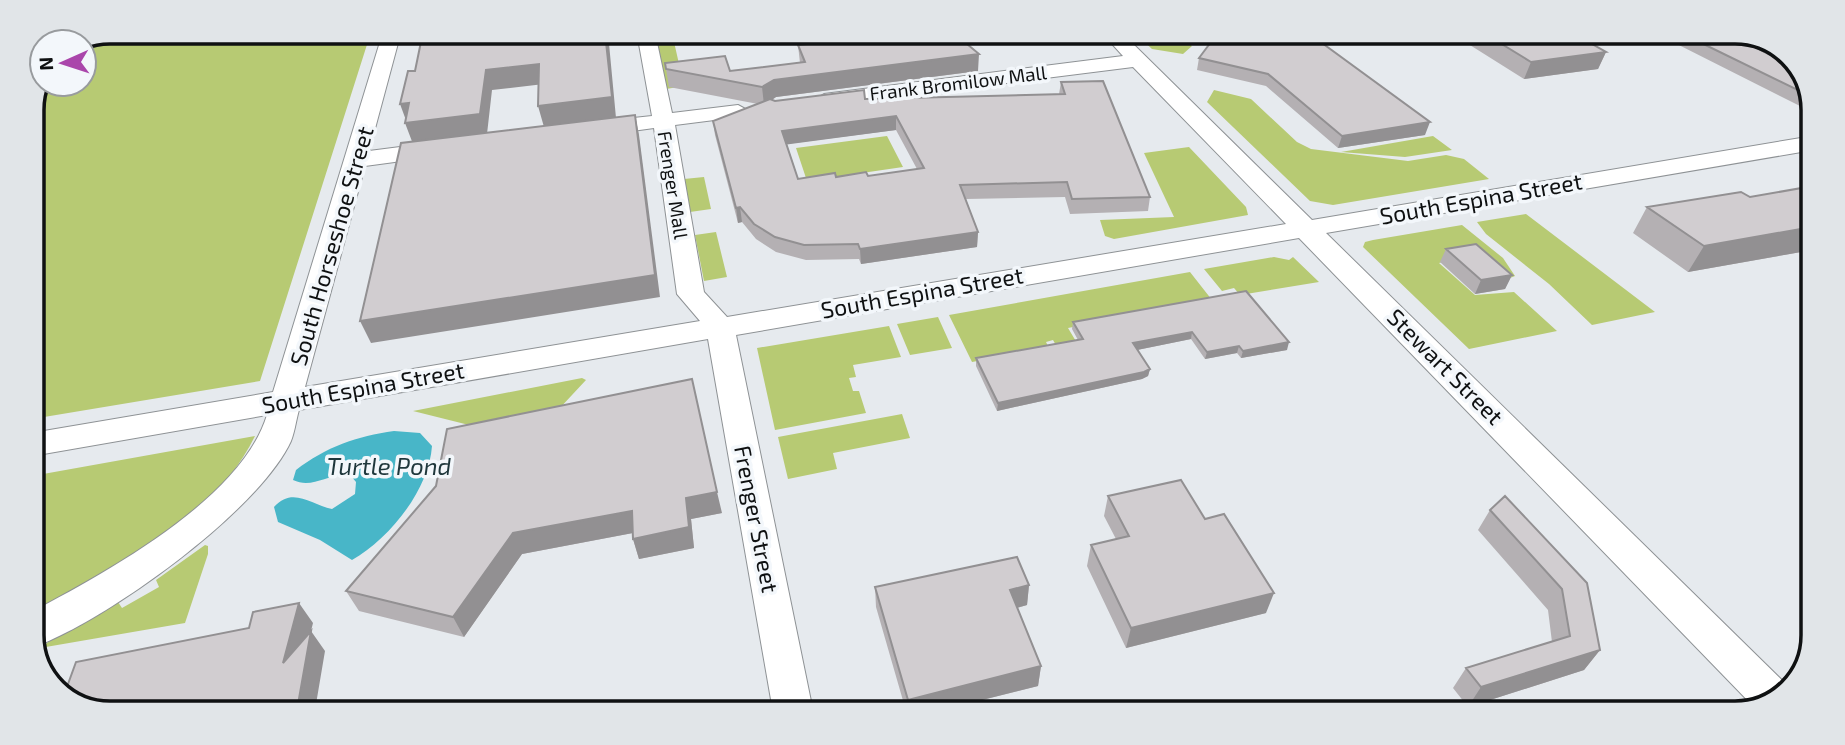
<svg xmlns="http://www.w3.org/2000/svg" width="1845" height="745" font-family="'Exo 2',sans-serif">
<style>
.green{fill:#b7ca73}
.water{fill:#48b6c8}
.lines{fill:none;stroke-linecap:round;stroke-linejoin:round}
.minor-casing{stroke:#8e9295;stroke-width:2}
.minor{fill:#fff;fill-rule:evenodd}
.wall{fill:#b4b0b3;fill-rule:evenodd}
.shaded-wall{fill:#929092}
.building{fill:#d1cdd0;stroke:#929092;stroke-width:2;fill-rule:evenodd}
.labels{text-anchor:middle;stroke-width:7;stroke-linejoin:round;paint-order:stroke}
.far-street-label{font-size:19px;fill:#0f1112;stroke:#f3f7fb}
.street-label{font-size:23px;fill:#0f1112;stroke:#f3f7fb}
.water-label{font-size:24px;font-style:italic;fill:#1f373c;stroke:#f3f7fb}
.rim{fill:none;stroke:#0f1112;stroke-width:3.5}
</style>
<rect width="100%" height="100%" fill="#e6eaee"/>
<path class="green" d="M151,32H201L194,45L247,40L251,32H371L260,381L32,419V105L42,82L84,84V42L95,37Z
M655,33H672L684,86L666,89Z
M1136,34H1178L1192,46L1183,54L1152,49Z
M1214,90L1251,99L1297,142L1311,149L1408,161L1446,155L1464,159L1489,179L1333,205L1310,201L1207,102Z
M887,136L903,167L807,181L796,148Z
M1433,136L1452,150L1405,157L1341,152Z
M1189,147L1246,207L1248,215L1114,239L1105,236L1100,220L1174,217L1144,153Z
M704,177L711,209L690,212L684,179Z
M1526,214L1655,312L1592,325L1549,284L1486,234L1477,222Z
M1462,225L1503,258L1515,276L1510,278L1469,256L1439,263L1475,295L1514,292L1557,331L1469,349L1363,247L1365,242L1373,240Z
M716,232L727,277L704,281L695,235Z
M1274,257L1289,260L1293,257L1319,282L1240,295L1234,288L1222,291L1204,269Z
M1190,272L1212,300L1068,328L1077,343L1057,347L1053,340L1046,342L1049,348L972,362L949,315Z
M938,317L952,348L910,355L897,324Z
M889,326L901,357L853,365L856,377L849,378L853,391H859L866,413L775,430L757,348Z
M582,378L586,380L558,410L469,425L413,411Z
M902,414L910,438L833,453L837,469L788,479L778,437Z
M255,436C212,523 115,572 32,616V476Z
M205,545L208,546V554L185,623L40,648L61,633L118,602L122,608L159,587L156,580Z"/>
<path class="water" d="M394,431L420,433L432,446C429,490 389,539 352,560L320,540L278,522L274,507C293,486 311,505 332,509L355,494L356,482L351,476C329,471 314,490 293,480L296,470C326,447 357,436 394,431Z"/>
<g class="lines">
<defs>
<path id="minor" d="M383,32H401L369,151L439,142L450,149L439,156L365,166L305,387L700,321L677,294L654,128L596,136L585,129L596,122L652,116L637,33H655L672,113L738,105L749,111L738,117L675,125L704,292L727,317L1286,224L1133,67L824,106L814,100L824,94L1123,56L1103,34H1123L1312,220L1813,136V150L1326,233L1789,687L1779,700L1755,708L1299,238L736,335L813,711H773L708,339L299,410C296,420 295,431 291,441C259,511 106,621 34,647L32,612C106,572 241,500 267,415L32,456V433L273,392Z"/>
</defs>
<use href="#minor" class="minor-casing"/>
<use href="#minor" class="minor"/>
</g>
<path class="wall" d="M825,33L955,34L978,71L776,97L772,100L775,101L1059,94L1061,82L1150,197L1148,211L1070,214L1065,197L966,199L978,232L977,247L861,264L859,259L806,260L776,252L756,239L742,222L738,223L715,135L713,121L758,104L669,87L665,63L730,71L800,63L798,45L829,42ZM896,130L917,169L868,176L798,179L786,144Z
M1205,34L1311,35L1425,135L1338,148L1266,86L1197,70L1199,58L1212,41Z
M1454,35H1576L1606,52L1598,69L1524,79Z
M1661,36H1733L1800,70L1813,104L1802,107Z
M1743,36H1761L1797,62Z
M1813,186L1812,259L1801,252L1688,272L1633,233L1647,207L1750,197Z
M1446,249L1512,275L1505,289L1475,294L1440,262Z
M1246,291L1287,350L1241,358L1237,353L1205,359L1191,339L1137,350L1150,369L1148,376L1142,379L997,411L976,366V358L1078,340L1072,329L1073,322Z
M436,486L722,513L691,519L694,548L639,559L633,539V533L522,554L464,637L359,611L346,591Z
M1108,496L1205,519L1266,613L1126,648L1087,566L1091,545L1116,539L1104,516Z
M1505,496L1600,650L1584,670L1468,707L1453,688L1466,668L1552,642L1548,610L1478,530L1490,510Z
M1029,585L1027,605L1017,608L1041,666L1038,686L938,711H906L876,607L875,587Z"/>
<path class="shaded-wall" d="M605,33H608L616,118L544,127L538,106Z
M1606,52L1598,69L1524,79L1531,62Z
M979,54L978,71L776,97L764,105L762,87L774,80Z
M539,64L544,84L492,90L487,134L413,144L405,123H407L400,104L409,103L486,70Z
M1810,96L1813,106L1802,107L1809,97Z
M635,115L639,135L660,297L371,343L360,321Z
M896,116V130L783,145L782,131Z
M1430,122L1425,135L1338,148L1342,136Z
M740,207L742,222L738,223L736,208Z
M1812,227V236L1801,252L1688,272L1704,246Z
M978,232L977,247L861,264L860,249Z
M1512,275L1505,289L1475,294L1481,280Z
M1192,332L1191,339L1132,351L1133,343Z
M1289,342L1287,350L1241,358L1243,351Z
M1239,346L1237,353L1205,359L1207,352Z
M1150,369L1148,376L1142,379L997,411L998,403Z
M717,492L722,513L691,519L694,548L639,559L633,539L686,498Z
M632,511L638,532L522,554L464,637L453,617L513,533Z
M1029,585L1027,605L1008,610L1010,590Z
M1274,593L1266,613L1126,648L1131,628Z
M299,603L313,623L298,683L283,663Z
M311,631L325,651L315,710H297Z
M1600,650L1584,670L1468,707L1481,687Z
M1041,666L1038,686L938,711H908V700Z"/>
<path class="building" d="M423,32L605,33L612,97L538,106L539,64L486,70L480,114L405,123L409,103L400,104L408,71H415Z
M833,33L955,34L979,54L774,80L762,87L666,69L665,63L725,56L730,71L805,62L798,45L837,41Z
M1217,34L1311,35L1430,122L1342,136L1268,74L1199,58Z
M1487,35H1576L1606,52L1531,62Z
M1687,36H1733L1800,70L1810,96Z
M1103,81L1150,197L1072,199L1067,182L960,185L978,232L860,249L858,244L804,245L775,237L754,224L740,207L736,208L713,121L770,99L775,101L864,90L865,99L1065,94L1061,82ZM896,116L924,168L868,176L866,172L836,177L835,173L798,179L782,131Z
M635,115L655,275L360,321L401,143Z
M1813,186L1812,227L1704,246L1647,207L1741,192L1750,197Z
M1476,244L1512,275L1481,280L1446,249Z
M1246,291L1289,342L1243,351L1239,346L1207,352L1192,332L1133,343L1150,369L1144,372L998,403L976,358L1083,339L1073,322Z
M692,379L717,492L686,498L689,527L633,539L632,511L513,533L453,617L346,591L436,486L447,429Z
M1181,480L1205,519L1224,514L1274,593L1131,628L1091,545L1129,536L1108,496Z
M1505,496L1587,583L1600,650L1481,687L1466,668L1570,636L1562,589L1490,510Z
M1017,557L1029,585L1010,590L1041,666L908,700L875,587Z
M299,603L283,663L311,631L297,710L84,709L64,695L76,662L249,628L253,612Z"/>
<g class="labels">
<g class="far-street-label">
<text transform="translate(958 83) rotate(-7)" y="7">Frank Bromilow Mall</text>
<text transform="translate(673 185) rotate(81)" y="7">Frenger Mall</text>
</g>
<g class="street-label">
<text transform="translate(1481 199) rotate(-10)" y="8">South Espina Street</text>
<text transform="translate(332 246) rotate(-74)" y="8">South Horseshoe Street</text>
<text transform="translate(922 293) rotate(-10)" y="8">South Espina Street</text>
<text transform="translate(1445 367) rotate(45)" y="8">Stewart Street</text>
<text transform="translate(363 388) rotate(-10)" y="8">South Espina Street</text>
<text transform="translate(756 519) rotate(79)" y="8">Frenger Street</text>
</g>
<g class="water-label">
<text x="389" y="475">Turtle Pond</text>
</g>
</g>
<path d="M0 0H1845V745H0ZM110 44H1735A66 66 0 0 1 1801 110V635A66 66 0 0 1 1735 701H110A66 66 0 0 1 44 635V110A66 66 0 0 1 110 44Z" fill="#e1e5e8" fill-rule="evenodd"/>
<path class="rim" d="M110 44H1735A66 66 0 0 1 1801 110V635A66 66 0 0 1 1735 701H110A66 66 0 0 1 44 635V110A66 66 0 0 1 110 44Z"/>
<g transform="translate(63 63) rotate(267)"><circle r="33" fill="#f3f7fb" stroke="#989b9e" stroke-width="2"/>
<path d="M0-5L12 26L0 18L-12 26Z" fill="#aa46ab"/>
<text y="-10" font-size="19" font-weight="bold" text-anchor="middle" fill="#0f1112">N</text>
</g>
</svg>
